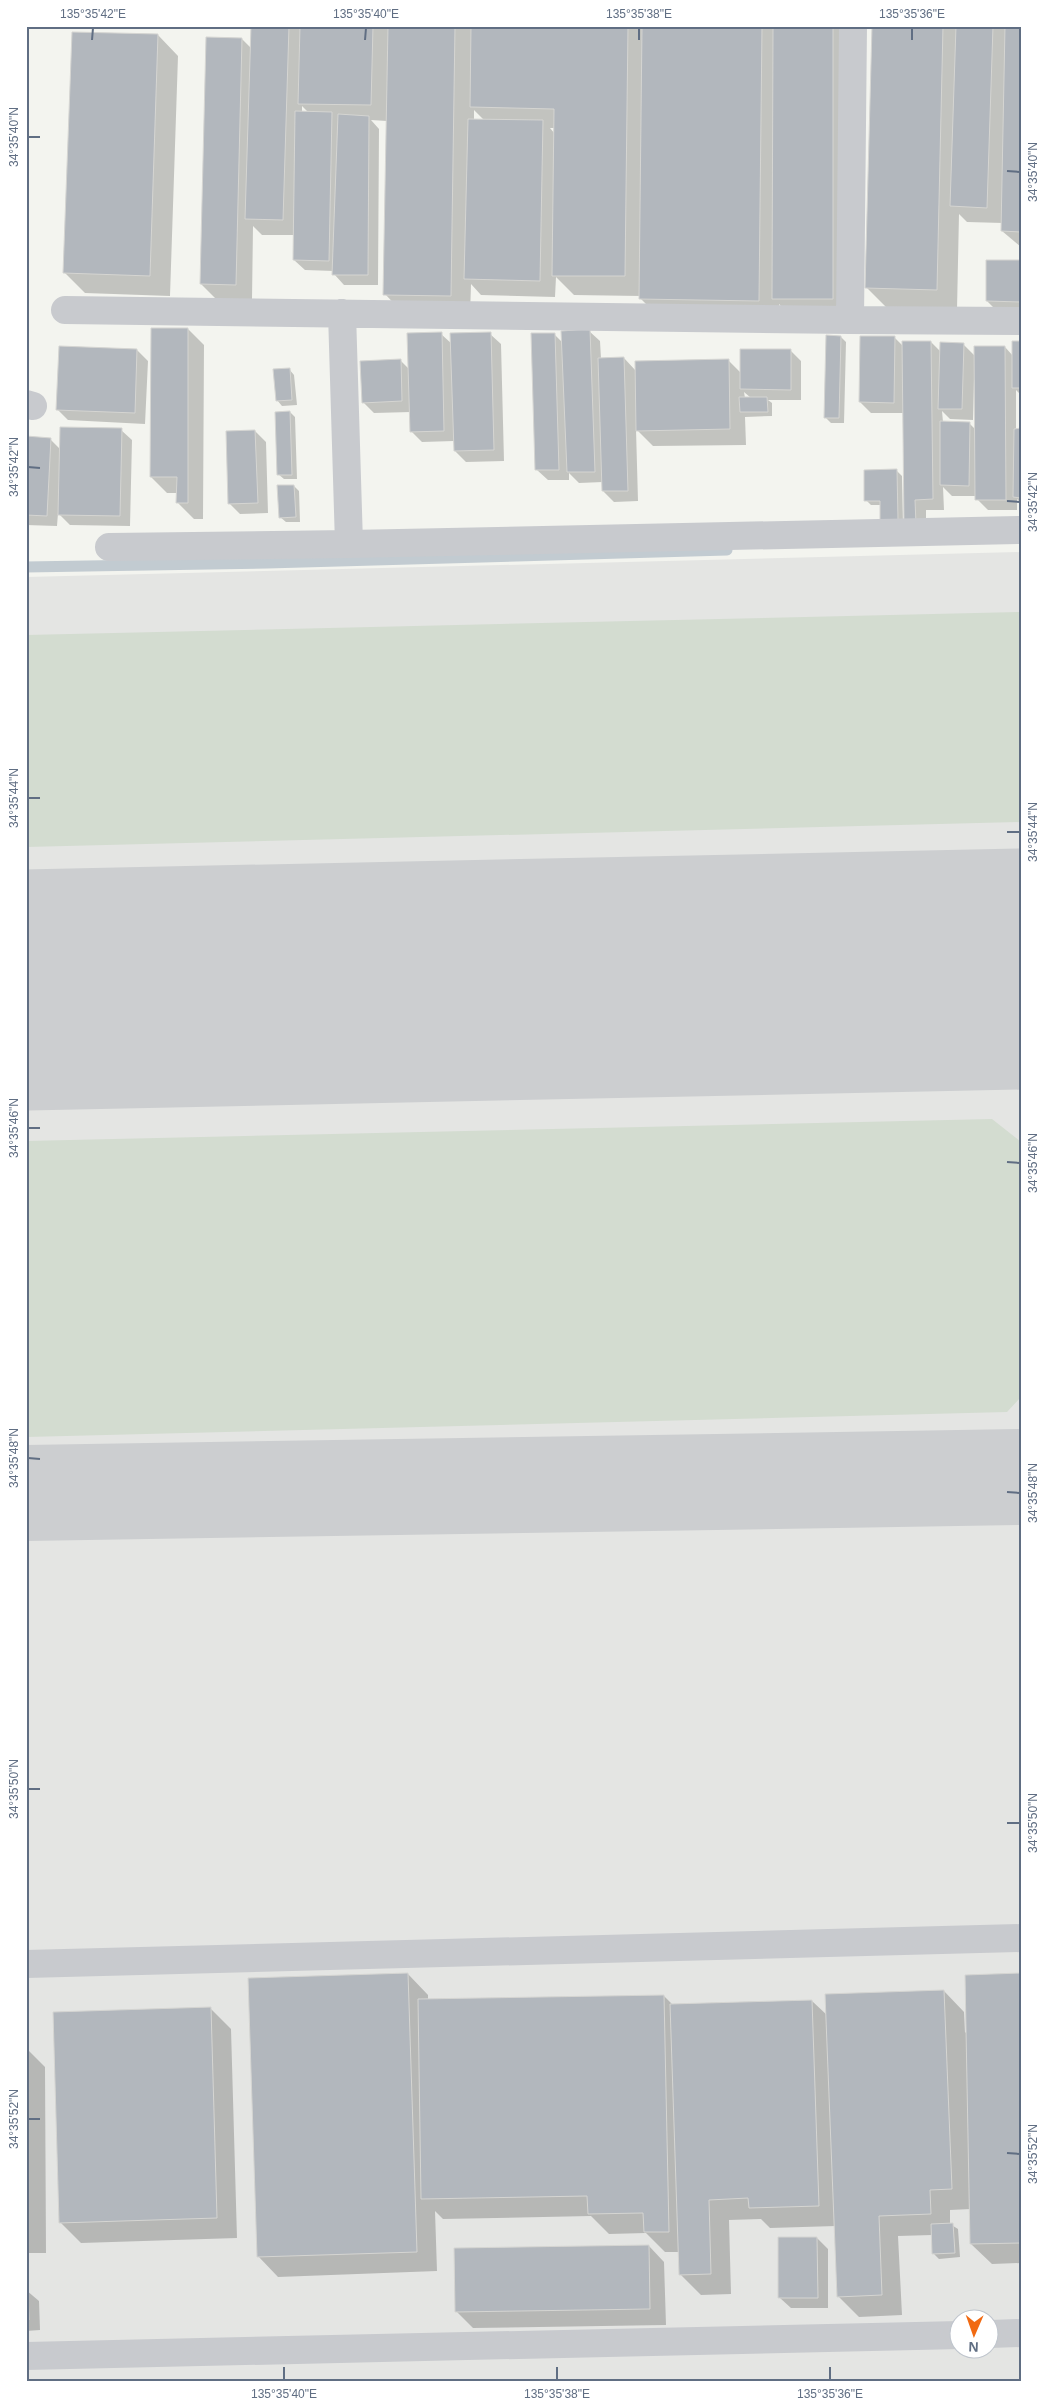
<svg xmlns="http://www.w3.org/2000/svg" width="1047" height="2407" font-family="Arial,sans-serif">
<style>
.built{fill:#e4e5e3;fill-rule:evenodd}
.green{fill:#d3dcd0}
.shadow{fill:#0003;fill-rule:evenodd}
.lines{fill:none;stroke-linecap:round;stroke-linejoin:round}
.stream{stroke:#c2cbd1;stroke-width:11}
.taxiway{stroke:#ccced0;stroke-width:96}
.runway{stroke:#ccced0;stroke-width:241}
.building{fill:#b2b7bd;stroke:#d5d5d2}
.minor{stroke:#c8cace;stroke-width:28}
.ticks{fill:none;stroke:#606e83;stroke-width:2}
.neatline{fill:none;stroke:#606e83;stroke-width:2}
.ticks-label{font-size:12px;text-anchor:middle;fill:#606e83}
</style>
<rect width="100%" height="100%" fill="#f3f4ef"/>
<path class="built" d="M1021,552V2381H26V577ZM960,2320H990V2350H960Z"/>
<path class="green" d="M1021,612V822L26,847V635Z
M992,1119L1021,1142V1397L1007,1412L26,1437V1141Z"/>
<path class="shadow" d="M252,26H853L852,319H794L779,304V321L661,319L641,299V296L574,295L556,277L555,297L481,295L471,284L470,316L405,315L385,294L387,121L371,120L379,129L378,285H344L334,274V271L305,270L294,260V235H262L253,226L252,300H217L201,284L242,39L252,49ZM302,106L309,113H302ZM474,110L484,120H474ZM550,128H555V134Z
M873,26H1021V247L1002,231L1003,223L967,222L959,214L957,310L887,308L867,288Z
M158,35L178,56L170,296L85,293L65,273Z
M1021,261V312H998L987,301Z
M188,329L204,345L203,519H194L178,503V493H167L151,477Z
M589,331L600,341L601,359L624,358L636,371L728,360L741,373L790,350L801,361V400H768L772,403V416L745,417L746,445L653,446L636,429L638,501L614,502L603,491V482L579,483L569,473V480H548L537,470L554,334L563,343ZM744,392L751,398H745Z
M441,334L452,344L490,334L501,344L504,461L466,462L455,451L454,441L422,442L411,431V412L374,413L363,402L400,360L410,370Z
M841,337L846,342L844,423H831L826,418Z
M894,337L904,347L931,342L941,352L963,344L976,357L1005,347L1013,356L1021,342V395L1016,390V430H1021V503L1017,499V510H988L977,499V496H952L943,487L944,510H926V535H916L904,413H871L860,402ZM974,380H976V430L969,423L943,422L942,411L950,419L973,420Z
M137,350L148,361L145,424L68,420L57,409Z
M289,369L294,375L297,405L282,406L277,400Z
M290,412L295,417L297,479H284L278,474Z
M121,430L132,440L130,526L70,525L58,513L57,526L26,525V432L30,438L50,439L60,449Z
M255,431L266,442L268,513L240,514L229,503Z
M896,470L902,476L903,525L881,505H871L866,500Z
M294,486L299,491L300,522H286L280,517Z
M408,1974L428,1995V2001L664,1996L673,2005L812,2001L828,2016L944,1991L964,2012L965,2033L1021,1975V2263L992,2264L971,2244V2209L950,2210V2224L958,2229L960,2257L939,2259L934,2254L932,2235L898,2236L902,2315L859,2317L839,2297L836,2226L770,2228L761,2219L729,2220L731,2294L701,2295L680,2274L679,2252H665L646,2233L609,2234L591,2216L443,2219L435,2211L437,2271L278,2277L258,2256Z
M210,2008L231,2029L237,2238L81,2243L60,2222Z
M26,2048L45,2067L46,2253H26Z
M817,2238L828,2249V2308H791L780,2298Z
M649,2246L664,2262L666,2325L473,2328L457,2312Z
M26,2290L39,2301L40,2330L26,2331Z"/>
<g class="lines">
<path class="stream" d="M26,567L267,563L727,550"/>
<path class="taxiway" d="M26,1493L1021,1477"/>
<path class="runway" d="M26,990L1021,969"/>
</g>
<path class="building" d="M251,26H289L283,220L245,219Z
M300,26H373L371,105L298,104Z
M388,26H455L451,296L383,295Z
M471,26H628L625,276H552L554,109L470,107Z
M642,26H762L759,301L639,299Z
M773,26H833V299H772Z
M872,26H943L937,290L865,288Z
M956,26H993L987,208L950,206Z
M1005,26H1021V232L1001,231Z
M72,32L158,34L150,276L63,273Z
M206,37L242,38L236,285L200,284Z
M295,111L332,112L329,261L293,260Z
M338,114L369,116L368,275H332Z
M468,119L543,120L540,281L464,279Z
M986,260H1021V302L986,301Z
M151,328H188V503H176L177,477H150Z
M590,329L595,472H567L561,331Z
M442,332L444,431L410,432L407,333Z
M491,332L494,450L454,451L450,333Z
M531,333H555L559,470H535Z
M826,335L841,336L839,418H824Z
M860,336H895L894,403L859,402Z
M902,341H931L933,499L915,500L916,524L904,525Z
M1012,341H1021V388H1012Z
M940,342L964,343L962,409H938Z
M59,346L137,349L135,413L56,410Z
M974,346H1005L1006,500H975Z
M740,349H791V390L740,389Z
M624,357L628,491H602L598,358Z
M401,359L402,401L362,403L360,361Z
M729,359L730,429L636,431L635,361Z
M290,368L292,400L276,401L273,369Z
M739,397H767L768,412H740Z
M290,411L292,475H277L275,412Z
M940,421L970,422L969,486L940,485Z
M60,427L122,428L120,516L58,515Z
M1021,428V498L1013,497L1014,429Z
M255,430L258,503L228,504L226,431Z
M26,436L51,438L47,516L26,515Z
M897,469L898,520L880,521V501H864V470Z
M277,485H294L296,517L279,518Z
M408,1973L417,2252L257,2257L248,1978Z
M1021,1973V2243L970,2244L965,1975Z
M944,1990L952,2189L930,2190L931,2214L879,2216L882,2295L837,2297L825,1994Z
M664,1995L669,2232H644L643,2213L588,2214L587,2196L421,2199L418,1999Z
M812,2000L819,2206L749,2208L748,2198L709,2200L711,2274L679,2275L670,2004Z
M211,2007L217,2218L59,2223L53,2012Z
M953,2223L955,2253L932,2254L931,2224Z
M778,2237H817L818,2298H778Z
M649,2245L650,2309L455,2312L454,2248Z
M26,2289H28L29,2320H26Z"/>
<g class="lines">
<path class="minor" d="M65,310L850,320L853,26
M342,313L349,544
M850,320L1021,321
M26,404L33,406
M109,547L349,544L1021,530
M26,1964L1021,1938
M990,2334L1021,2333
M26,2356L960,2335"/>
</g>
<path class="ticks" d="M92,40L93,28M365,40L366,28M639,40V28M912,40V28M28,137H40M1007,171L1020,172M28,467L40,468M1007,501L1020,502M28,798H40M1007,832H1020M28,1128H40M1007,1162L1020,1163M28,1458L40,1459M1007,1492L1020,1493M28,1789H40M1007,1823H1020M28,2119H40M1007,2153L1020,2154M284,2380V2367M557,2380V2367M830,2380V2367"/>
<rect width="1047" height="2407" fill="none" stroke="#ffffff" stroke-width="55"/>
<g transform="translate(974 2334) rotate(182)"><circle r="24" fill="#ffffff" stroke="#bfc5cd"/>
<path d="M0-4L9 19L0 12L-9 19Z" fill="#f16a12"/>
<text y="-8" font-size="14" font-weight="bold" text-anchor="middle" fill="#606e83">N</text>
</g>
<rect x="28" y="28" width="992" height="2352" class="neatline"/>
<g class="ticks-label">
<text x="93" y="18">135°35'42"E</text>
<text x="366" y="18">135°35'40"E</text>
<text x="639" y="18">135°35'38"E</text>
<text x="912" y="18">135°35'36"E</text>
<text transform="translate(14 137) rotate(-90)" y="4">34°35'40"N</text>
<text transform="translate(1033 172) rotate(-90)" y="4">34°35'40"N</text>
<text transform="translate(14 467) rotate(-90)" y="4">34°35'42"N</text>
<text transform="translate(1033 502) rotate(-90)" y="4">34°35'42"N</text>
<text transform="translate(14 798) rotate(-90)" y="4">34°35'44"N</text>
<text transform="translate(1033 832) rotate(-90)" y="4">34°35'44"N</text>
<text transform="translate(14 1128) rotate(-90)" y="4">34°35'46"N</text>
<text transform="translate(1033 1163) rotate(-90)" y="4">34°35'46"N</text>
<text transform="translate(14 1458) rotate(-90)" y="4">34°35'48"N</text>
<text transform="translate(1033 1493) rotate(-90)" y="4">34°35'48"N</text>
<text transform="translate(14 1789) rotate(-90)" y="4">34°35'50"N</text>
<text transform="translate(1033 1823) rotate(-90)" y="4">34°35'50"N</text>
<text transform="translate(14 2119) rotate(-90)" y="4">34°35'52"N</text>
<text transform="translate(1033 2154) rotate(-90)" y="4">34°35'52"N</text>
<text x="284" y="2398">135°35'40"E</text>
<text x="557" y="2398">135°35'38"E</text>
<text x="830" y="2398">135°35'36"E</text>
</g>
</svg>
